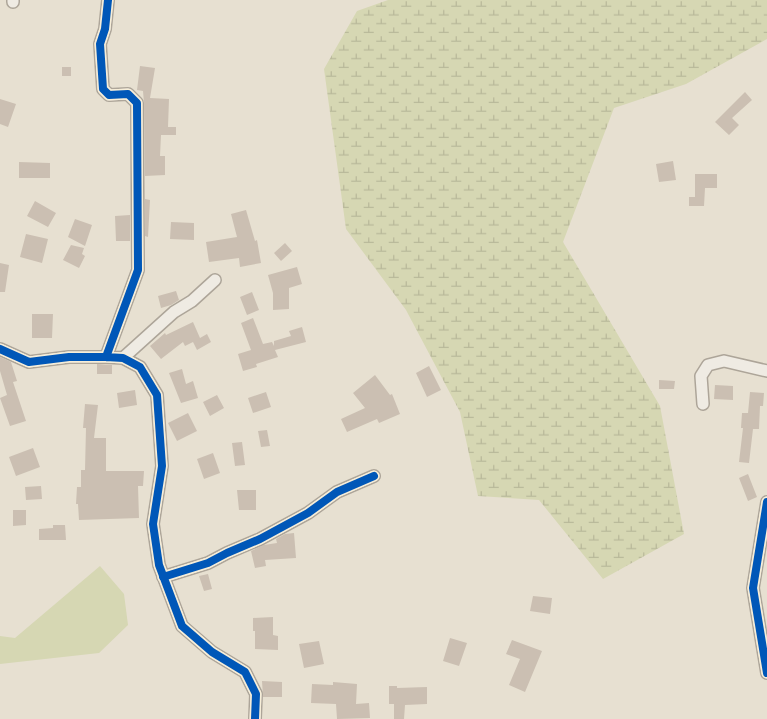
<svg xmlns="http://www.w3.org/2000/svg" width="767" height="719" font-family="Spectral,serif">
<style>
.grass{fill:#d6d7b3}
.wetland{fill:url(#wetland-marsh)}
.building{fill:#cbbfb2}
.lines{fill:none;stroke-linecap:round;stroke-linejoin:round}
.minor-casing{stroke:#ada599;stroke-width:14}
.minor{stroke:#efebe3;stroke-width:11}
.cycleway-casing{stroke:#f7eed8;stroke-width:11}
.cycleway{stroke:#0057b8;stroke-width:8}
</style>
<defs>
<pattern id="wetland-marsh" width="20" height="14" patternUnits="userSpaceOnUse" patternTransform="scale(1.25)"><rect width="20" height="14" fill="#d6d7b3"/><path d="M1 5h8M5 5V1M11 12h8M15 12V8" fill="none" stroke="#b9b99a"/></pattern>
</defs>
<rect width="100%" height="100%" fill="#e7e0d1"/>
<path class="grass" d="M100,566L124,594L128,625L99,653L0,664V636L15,638Z"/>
<path class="wetland" d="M388,0H767V39L686,84L614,108L563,242L660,406L684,534L603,579L539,500L478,496L460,412L406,310L346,229L324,69L357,11Z"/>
<path class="building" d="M140,66L155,68L150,98L169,99L168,127H176V135H161L160,156H165V175L145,176L144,103L143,91L137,90Z
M62,67H71V76H62Z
M745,92L752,100L732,118L739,125L729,135L715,122Z
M0,99L16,104L8,127L0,124Z
M673,161L676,180L659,182L656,164Z
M19,162L50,163V178H19Z
M695,174H717V188H705L704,206H689V197H695Z
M145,199L150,200L148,237L145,236Z
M35,201L56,213L48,227L27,216Z
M246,210L255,241L257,240L261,263L240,267L239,258L209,262L206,242L237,237L231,214Z
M130,215V241H116L115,216Z
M75,219L92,225L85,246L68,237Z
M171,222L194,223V240L170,239Z
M26,234L48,239L42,263L20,257Z
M285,243L292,251L281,261L274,253Z
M71,245L84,248L82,254L85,256L79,268L63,260Z
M0,263L9,265L5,292H0Z
M297,267L302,284L289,288V309L273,310V293L268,275Z
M176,291L179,300L171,305L161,308L158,296Z
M252,292L259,310L247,315L240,297Z
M32,314H53L52,338H32Z
M253,318L263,344L272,342L274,346V341L291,336L289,331L302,327L306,342L275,350L278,357L256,364L257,367L243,371L238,354L251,350L241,323Z
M193,322L200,338L207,334L211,342L197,350L193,342L185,346L183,342L161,359L150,346L165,333L166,335Z
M0,357L11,362L17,381L13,382L26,421L10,426L0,398L7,395L0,371Z
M97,364L112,365V374H97Z
M429,366L441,390L427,397L416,373Z
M182,369L186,384L193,381L198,398L181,403L169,373Z
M375,375L390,395L392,394L400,414L379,423L377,419L347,432L341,419L365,408L353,393Z
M659,380L675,381L674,389H659Z
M715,385L733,386V400L714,399Z
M135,390L137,405L119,408L117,393Z
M266,392L271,407L253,413L248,398Z
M750,392L764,393L763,406H760L759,429H753L749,463L739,462L743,428H741L742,413H748Z
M217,395L224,408L210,416L203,402Z
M85,404L98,405L94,438H106V471H144L143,486H138L139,518L79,520L78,504H76L77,487H81V470H85L86,428H83Z
M188,413L197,431L177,441L168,423Z
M267,430L270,446L261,447L258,431Z
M242,442L245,465L235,466L232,443Z
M33,448L40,467L16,476L9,457Z
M213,453L220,473L204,479L197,459Z
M748,474L757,497L748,501L739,478Z
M41,486L42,499L26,500L25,487Z
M237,490H256V510H239Z
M13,510H26V525L13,526Z
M53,525H65L66,540H39V529L53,528Z
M294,533L296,558L265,560L266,566L255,568L251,551L264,545L277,543L276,539L285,534Z
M208,574L212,589L204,591L199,576Z
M533,596L552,598L550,614L530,611Z
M273,617V635L278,636V650L255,649V631H253V618Z
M450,638L467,643L459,666L443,661Z
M512,640L542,651L525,692L509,685L520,659L506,654Z
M319,641L324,664L304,668L299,644Z
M262,681L282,682V697H263Z
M333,682L357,684L356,704L369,703L370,718L337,719L336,704L311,703L312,684L333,685Z
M389,686H397V688L427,687V704L405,705L404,719H394V704H389Z"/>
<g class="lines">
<defs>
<path id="minor" d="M13,2V0
M0,349L29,362L69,357H106L123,358L140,367L157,395L162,466L153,524L159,565L182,626L212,652L245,672L256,694L255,719
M106,357L138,270L137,103L128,94L109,95L103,89L100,44L105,29L108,0
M123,358L174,312L192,301L215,280
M703,404L701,376L708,365L724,361L767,371
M767,502L753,588L767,673
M163,577L208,563L227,553L260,539L308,513L337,492L374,476"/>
</defs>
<use href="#minor" class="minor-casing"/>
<use href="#minor" class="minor"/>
<defs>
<path id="cycleway" d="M0,349L29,362L69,357H106L123,358L140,367L157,395L162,466L153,524L159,565L182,626L212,652L245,672L256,694L255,719
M106,357L138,270L137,103L128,94L109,95L103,89L100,44L105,29L108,0
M767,502L753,588L767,673
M163,577L208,563L227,553L260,539L308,513L337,492L374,476"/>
</defs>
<use href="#cycleway" class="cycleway-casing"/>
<use href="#cycleway" class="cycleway"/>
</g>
</svg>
